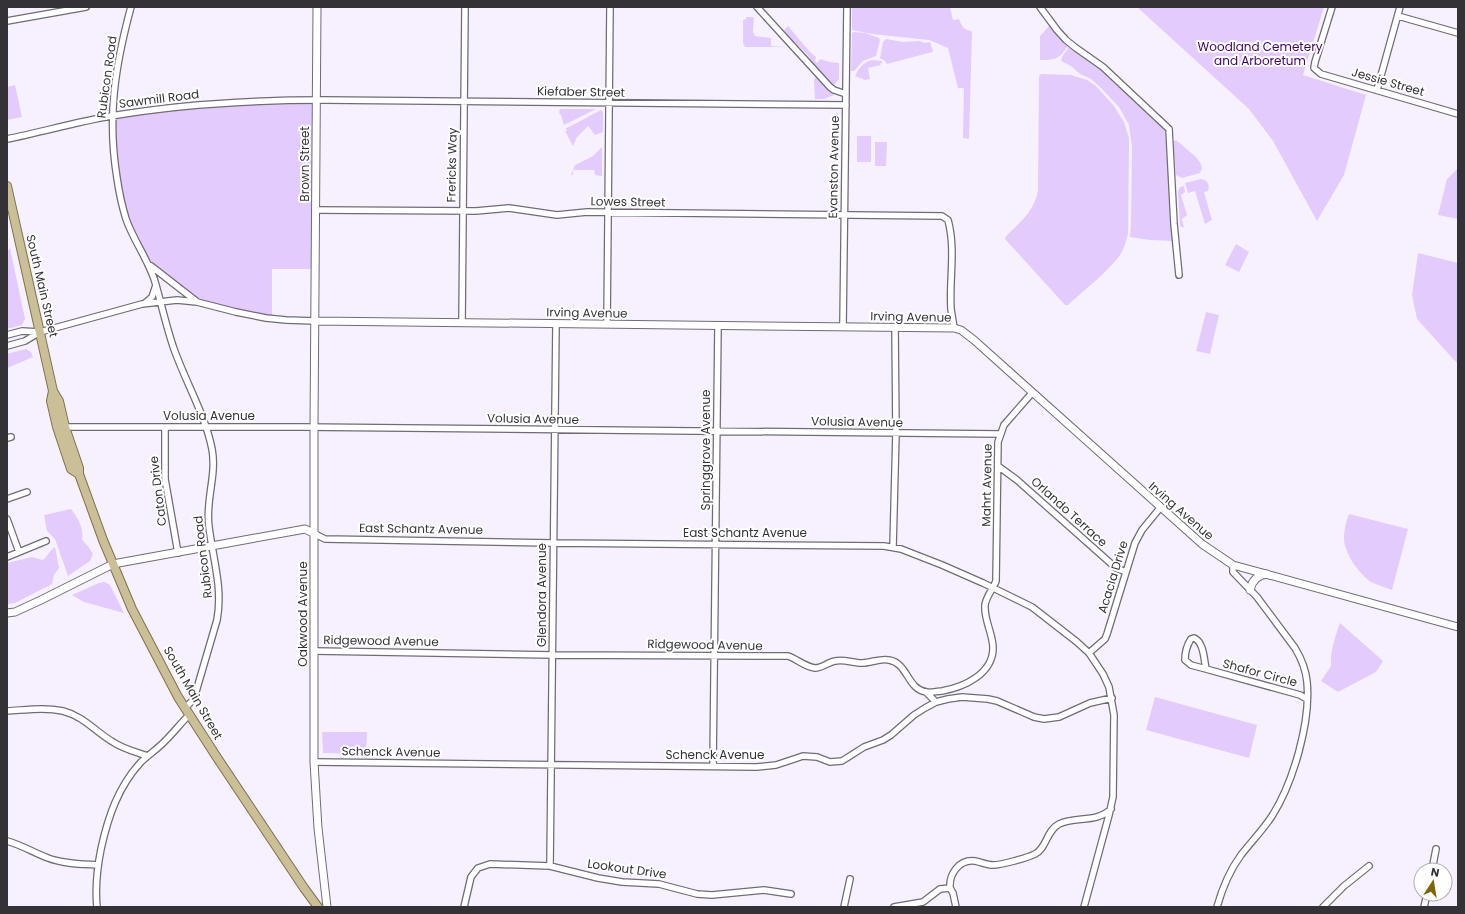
<svg xmlns="http://www.w3.org/2000/svg" width="1465" height="914" font-family="Poppins,sans-serif">
<style>
.green{fill:#e3cbfd}
.lines{fill:none;stroke-linecap:round;stroke-linejoin:round}
.street-casing{stroke:#706b76;stroke-width:8}
.secondary-casing{stroke:#706b76;stroke-width:9}
.primary-casing{stroke:#7e7249;stroke-width:10}
.street{stroke:#fff;stroke-width:5.5}
.secondary{stroke:#fff;stroke-width:7}
.primary{stroke:#cabf97;stroke-width:8}
.labels{text-anchor:middle;stroke-width:4;stroke-linejoin:round;paint-order:stroke}
.park-label{font-size:12px;fill:#3f0264;stroke:#fff}
.street-label{font-size:12px;fill:#343237;stroke:#fff}
</style>
<rect width="100%" height="100%" fill="#f7f1ff"/>
<path class="green" d="M852,7H950L953,20L959,19C962,27 964,30 972,31L969,139L963,138L964,88H958L948,48L929,40L872,34L852,30Z
M1137,7H1324L1303,75L1366,95L1344,175L1317,221L1273,141L1249,109Z
M746,17H753L754,18L753,32L755,36L771,38V46L787,47H745L743,43V20L746,19Z
M1050,25L1059,38L1068,46C1059,59 1056,60 1040,60V36Z
M788,26L809,51L816,57L815,61L817,63L820,59L830,62L839,63V79L834,85C821,77 814,62 804,51C797,44 790,38 784,30Z
M854,32L865,33L879,38L880,40L876,56L863,61L854,71H851L852,33Z
M886,39L903,42L919,41L925,43L930,42L933,51L932,52L887,64L885,61L880,58L883,42Z
M1069,47L1104,71L1165,129L1173,241L1150,240L1130,237L1131,225L1132,147L1129,125L1119,107L1101,88L1091,79L1080,74L1071,66L1061,61L1062,57Z
M871,60L882,61V63L880,64L881,65L868,68L870,79L865,80L855,76C859,68 863,63 871,60Z
M1041,74L1071,75L1087,80L1096,86L1114,106L1124,122L1129,138V147L1128,234C1126,241 1124,249 1120,255C1109,271 1083,291 1068,305H1065L1005,239L1006,236C1021,221 1033,213 1038,191L1039,76Z
M816,77L834,95L824,99H815L814,80Z
M15,85L22,117L7,120V87Z
M316,100L315,269H272V319L197,302L149,264L137,243L120,198L112,116L183,106Z
M560,109H596L564,125L561,115L559,113Z
M601,110L603,112V132L595,135L588,126L577,137L573,146L565,131H567V130L565,129Z
M857,136H871V162H857Z
M1176,140L1196,157L1201,164L1202,168L1200,173L1182,178L1176,175L1173,142Z
M875,142H887L886,166H875Z
M602,147V176L595,175L594,170H573V175H571L575,165L593,156Z
M1458,168V219L1438,215L1447,179Z
M1201,179C1208,180 1210,185 1208,191L1204,192L1212,220L1205,224L1195,191L1188,193L1185,183Z
M1184,186L1185,192L1181,195L1187,215L1182,219L1184,228L1180,226L1178,191L1180,187Z
M1236,244L1249,252L1239,272L1225,265Z
M10,248L25,319L22,325L7,329V252Z
M1418,253L1458,263V363L1455,361L1417,319L1412,295Z
M1206,312L1219,315L1210,354L1196,351Z
M26,349L31,352L33,357L7,368V354Z
M71,509C78,518 84,528 82,540L88,546L93,554L90,561L68,576L55,539L47,531L44,515Z
M1349,514L1408,529L1392,590C1385,587 1377,585 1371,582C1359,574 1344,553 1344,538C1344,530 1346,521 1349,514Z
M55,547L59,568L54,575L52,584L15,603L7,604V563L32,557L43,560C48,556 49,551 55,547Z
M105,582L110,585L124,613L84,602L72,595L99,583Z
M1340,623L1383,661L1376,672L1338,692L1321,681L1331,666C1330,651 1335,637 1340,623Z
M1155,697L1257,725L1249,758L1146,730Z
M322,732H367L366,754L323,753Z"/>
<g class="lines">
<defs>
<path id="street" d="M131,7C115,66 107,117 117,178C119,192 122,206 126,219C134,242 150,262 156,285L152,297L145,303
M757,7L830,87L834,90L846,94
M1040,7L1057,30L1066,40L1076,48L1103,67L1169,129L1174,224L1179,275
M1332,7L1315,62L1314,68L1321,74L1458,114
M1398,16L1458,33
M7,21L86,7
M1377,90L1400,7
M7,139C42,132 76,122 111,116C181,104 253,100 324,100L846,105
M316,210L476,211L509,208L557,215L587,212L942,216L948,220C956,250 949,279 951,309C952,315 953,322 954,328
M151,266L196,301
M156,285C162,307 167,329 174,349C186,383 205,414 212,449C217,476 205,501 209,527C213,559 223,588 217,620L195,695L193,700L185,708
M462,323L465,7
M607,324L610,7
M843,327L847,7
M7,335L22,331L40,332L142,304L177,300L197,302L236,312L266,318L286,320L315,321
M7,346L25,341L40,332
M65,427H302L1000,434
M165,427V479L178,553
M7,438L11,437
M998,466L1017,480L1116,568L1126,572
M7,499L27,492
M7,519L19,552
M315,534L325,539L553,543L884,546L901,549L942,565L983,583L1032,607L1077,642L1089,653L1103,674L1109,687L1114,715L1113,797L1109,815L1084,907
M893,547L896,433L895,327
M7,557L46,541
M1194,638C1204,642 1204,660 1206,669L1191,665L1185,660C1185,653 1187,645 1191,639Z
M314,651L553,655L788,656C797,659 805,667 815,668C823,668 828,662 835,661C844,659 853,663 862,663C871,663 880,658 889,660C908,663 907,689 926,692C931,693 937,691 942,691C964,687 993,674 993,648C993,634 984,620 985,606C985,598 993,589 996,581L998,442L1004,425L1032,393
M1089,653L1105,639L1107,634L1135,543L1142,530L1160,508
M1206,669L1300,695L1307,699
M926,692L936,702
M7,711C26,710 44,707 63,711C83,716 96,732 113,742C123,749 136,752 148,756
M314,762L757,767L776,765L803,756L817,757L830,762L842,761L864,747L883,740L891,735L914,715L925,708L936,702L948,699L962,697L988,699L997,701L1034,717L1044,719L1059,717L1090,703L1112,698
M713,766L718,325
M7,841C22,845 34,853 48,858C64,864 82,864 98,865
M550,866L556,324
M1432,870L1436,849
M950,888C949,874 959,859 975,861C981,862 987,865 993,865C1001,865 1027,858 1035,854C1047,848 1046,831 1059,824C1075,816 1097,823 1111,809
M950,888L953,893L956,907
M97,907C95,887 97,869 101,849C108,817 118,787 141,762C149,754 159,748 166,740C174,732 181,723 189,715
M464,907L471,877L478,868L490,864L550,866L598,878L622,882L659,884L697,894L712,895L764,890L791,894
M844,907L850,879
M894,907L923,902L940,889L950,888
M1217,907C1222,889 1230,870 1241,855C1251,842 1263,830 1272,816C1293,783 1311,722 1307,682C1306,670 1301,658 1295,648L1257,597L1233,572V565
M1323,907L1344,886L1369,866
M1424,907L1427,894"/>
<path id="secondary" d="M317,7L314,427V762L318,828L327,907
M315,321L954,328L961,330L974,340L1202,544L1233,565L1458,627
M1250,590C1252,580 1258,575 1267,574
M7,613L15,612L41,600L113,564L305,529L315,534"/>
<path id="primary" d="M7,186L53,391L59,401L65,427L79,468V474L103,540L132,609L178,697L216,756L304,888L318,907
M53,391L51,401L57,427L71,469L79,474"/>
</defs>
<use href="#street" class="street-casing"/>
<use href="#secondary" class="secondary-casing"/>
<use href="#primary" class="primary-casing"/>
<use href="#street" class="street"/>
<use href="#secondary" class="secondary"/>
<use href="#primary" class="primary"/>
</g>
<g class="labels">
<g class="park-label">
<text x="1260" y="51">Woodland Cemetery<tspan x="1260" dy="14">and Arboretum</tspan></text>
</g>
<g class="street-label">
<text transform="translate(107 77) rotate(-82)" y="4">Rubicon Road</text>
<text transform="translate(1388 82) rotate(16)" y="4">Jessie Street</text>
<text transform="translate(581 92) rotate(1)" y="4">Kiefaber Street</text>
<text transform="translate(159 99) rotate(-7)" y="4">Sawmill Road</text>
<text transform="translate(305 164) rotate(-90)" y="4">Brown Street</text>
<text transform="translate(452 165) rotate(-89)" y="4">Frericks Way</text>
<text transform="translate(834 167) rotate(-89)" y="4">Evanston Avenue</text>
<text transform="translate(628 202) rotate(1)" y="4">Lowes Street</text>
<text transform="translate(42 286) rotate(77)" y="4">South Main Street</text>
<text transform="translate(587 313) rotate(1)" y="4">Irving Avenue</text>
<text transform="translate(911 317) rotate(1)" y="4">Irving Avenue</text>
<text x="209" y="420">Volusia Avenue</text>
<text transform="translate(533 419) rotate(1)" y="4">Volusia Avenue</text>
<text transform="translate(857 422) rotate(1)" y="4">Volusia Avenue</text>
<text transform="translate(706 450) rotate(-90)" y="4">Springgrove Avenue</text>
<text transform="translate(987 485) rotate(-89)" y="4">Mahrt Avenue</text>
<text transform="translate(158 491) rotate(-97)" y="4">Caton Drive</text>
<text transform="translate(1181 511) rotate(41)" y="4">Irving Avenue</text>
<text transform="translate(1069 512) rotate(42)" y="4">Orlando Terrace</text>
<text transform="translate(421 529) rotate(1)" y="4">East Schantz Avenue</text>
<text x="745" y="537">East Schantz Avenue</text>
<text transform="translate(203 557) rotate(-97)" y="4">Rubicon Road</text>
<text transform="translate(1113 577) rotate(-73)" y="4">Acacia Drive</text>
<text transform="translate(542 595) rotate(-90)" y="4">Glendora Avenue</text>
<text transform="translate(303 614) rotate(-90)" y="4">Oakwood Avenue</text>
<text transform="translate(381 641) rotate(1)" y="4">Ridgewood Avenue</text>
<text transform="translate(705 645) rotate(1)" y="4">Ridgewood Avenue</text>
<text transform="translate(1260 673) rotate(15)" y="4">Shafor Circle</text>
<text transform="translate(193 693) rotate(60)" y="4">South Main Street</text>
<text transform="translate(391 752) rotate(1)" y="4">Schenck Avenue</text>
<text x="715" y="759">Schenck Avenue</text>
<text transform="translate(627 869) rotate(8)" y="4">Lookout Drive</text>
</g>
</g>
<rect width="1465" height="914" fill="none" stroke="#343237" stroke-width="16"/>
<g transform="translate(1433 882) rotate(12)"><circle r="19" fill="#ffffff" stroke="#aeadaf"/>
<path d="M0-3L7 15L0 10L-7 15Z" fill="#7c6800"/>
<text y="-6" font-size="11" font-weight="bold" text-anchor="middle" fill="#343237">N</text>
</g>
</svg>
